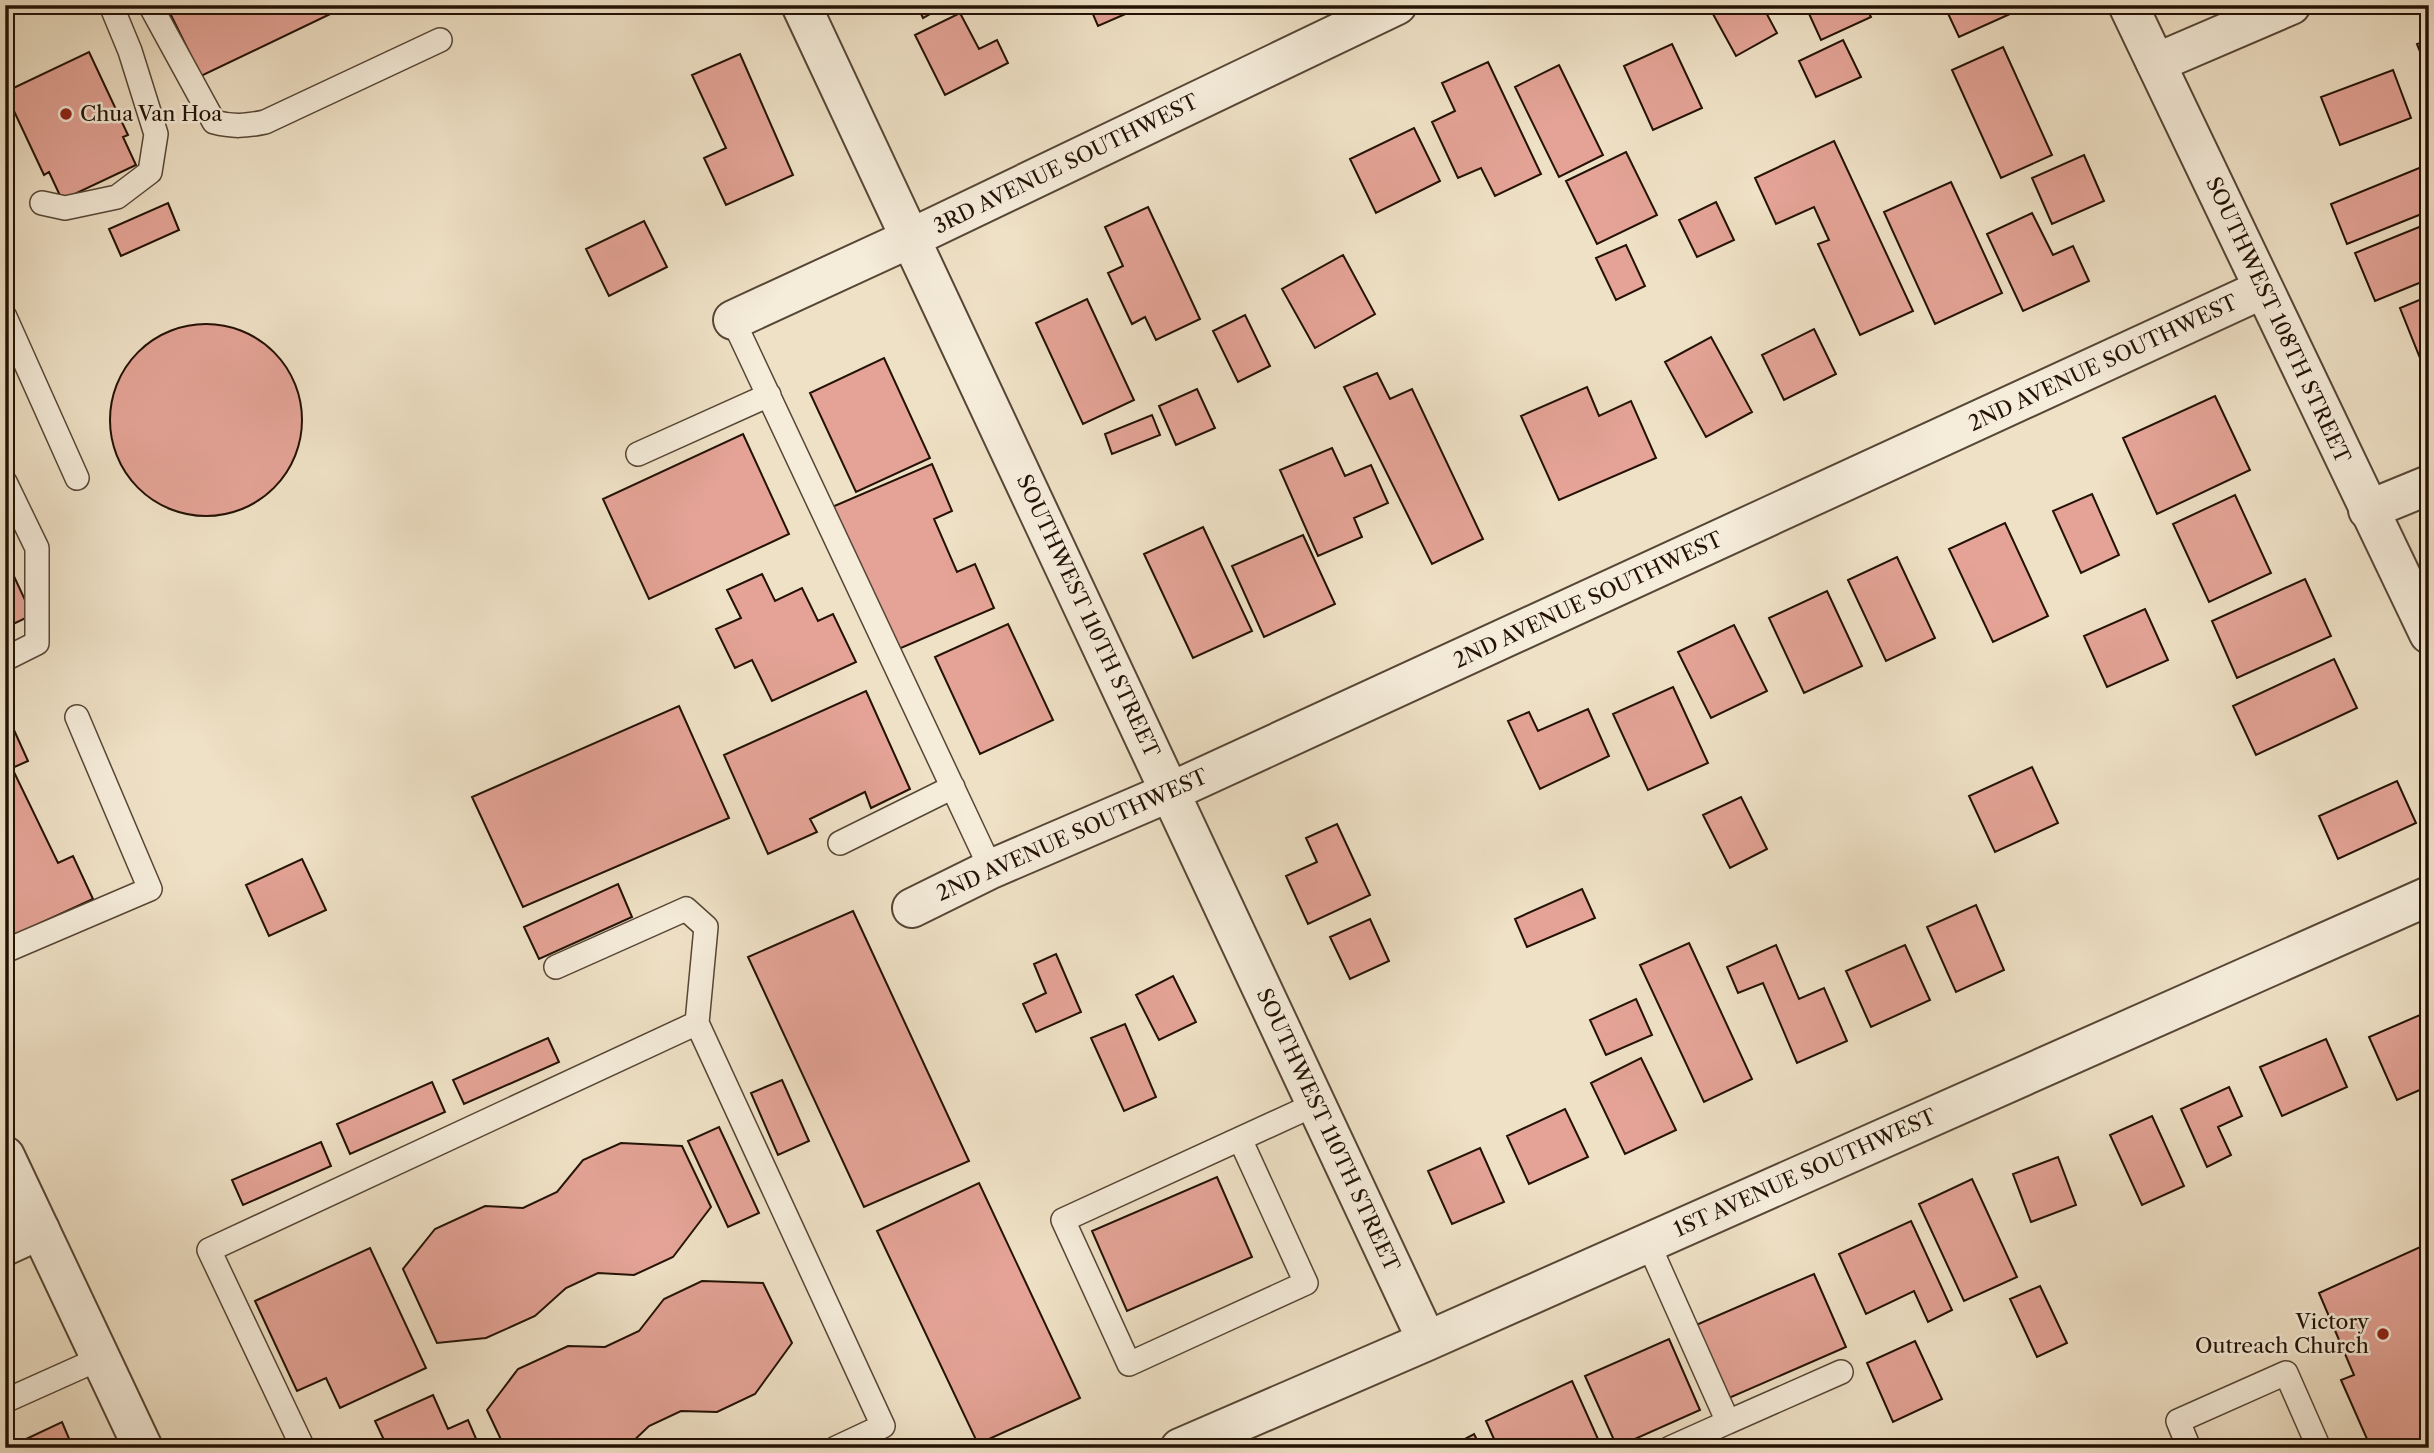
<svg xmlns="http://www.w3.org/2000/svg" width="2434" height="1453" font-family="'Libre Caslon Text',serif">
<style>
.building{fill:#e4a396;stroke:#231205;stroke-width:2}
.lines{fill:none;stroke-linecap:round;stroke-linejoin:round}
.service-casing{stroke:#564635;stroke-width:26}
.minor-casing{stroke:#564635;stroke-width:42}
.tertiary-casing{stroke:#564635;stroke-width:42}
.service{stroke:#f5ecda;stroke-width:23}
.minor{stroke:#f5ecda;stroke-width:38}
.tertiary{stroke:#f5ecda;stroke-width:38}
.poi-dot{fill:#8f2418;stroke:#f5ecda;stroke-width:2.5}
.labels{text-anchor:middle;stroke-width:5;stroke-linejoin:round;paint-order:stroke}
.poi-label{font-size:21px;fill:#231205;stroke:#f5ecda;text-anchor:start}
.street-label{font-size:21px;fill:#231205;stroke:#f5ecda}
</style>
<rect width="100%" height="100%" fill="#efe1c6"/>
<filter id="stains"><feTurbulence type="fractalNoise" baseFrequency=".00286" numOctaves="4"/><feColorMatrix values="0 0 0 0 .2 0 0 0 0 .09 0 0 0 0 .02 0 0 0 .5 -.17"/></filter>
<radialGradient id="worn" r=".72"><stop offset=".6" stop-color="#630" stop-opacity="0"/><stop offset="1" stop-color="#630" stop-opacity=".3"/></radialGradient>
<path class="building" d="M166,5H349L201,76Z
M917,5H946L923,18Z
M1089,5H1146L1098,26Z
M1708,5H1762L1777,33L1736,56Z
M1805,5H1865L1871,17L1821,40Z
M1944,5H2030L1959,37Z
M960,13L979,49L997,40L1008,63L945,95L915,35Z
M1843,40L1861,77L1816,97L1799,61Z
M2429,40V74L2417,44Z
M1672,44L1702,108L1653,130L1624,66Z
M2003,47L2052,155L2001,178L1952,70Z
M89,52L128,135L123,137L136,165L62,200L49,172L44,175L5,92Z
M740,54L793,175L726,205L704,158L726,148L692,75Z
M1488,62L1541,174L1495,196L1481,168L1458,178L1432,122L1455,111L1442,83Z
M1559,65L1603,155L1559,177L1515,87Z
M2393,70L2411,118L2340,145L2321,97Z
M1414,128L1440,181L1376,213L1350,159Z
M1834,141L1913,311L1860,335L1818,244L1829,240L1814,207L1776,224L1755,178Z
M1626,152L1657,215L1597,244L1566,181Z
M2084,155L2104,201L2052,224L2032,178Z
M2429,164V211L2347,244L2331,204Z
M1951,182L2002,293L1935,324L1884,212Z
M1716,202L1734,240L1697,257L1679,220Z
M168,203L179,230L121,256L109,229Z
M1148,207L1200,319L1156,340L1145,317L1132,324L1108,273L1123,266L1105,227Z
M2032,213L2053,255L2073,246L2089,281L2023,311L1987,234Z
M644,221L667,267L609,296L586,249Z
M2429,223V279L2375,301L2355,253Z
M1626,245L1645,286L1616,300L1596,258Z
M1343,255L1375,314L1315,348L1282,289Z
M2429,296V372L2426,373L2400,308Z
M1087,299L1134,400L1083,424L1036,323Z
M1245,315L1270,366L1238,382L1213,331Z
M110 420a96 96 0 1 1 192 0a96 96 0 1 1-192 0Z
M1814,329L1836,374L1784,400L1762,355Z
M1711,337L1752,412L1706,437L1665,362Z
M884,358L930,458L856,492L810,393Z
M1377,373L1390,399L1412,389L1483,539L1432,564L1344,387Z
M1587,387L1599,416L1631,401L1656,458L1559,500L1521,416Z
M1197,389L1215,428L1176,445L1159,406Z
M2215,396L2250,470L2157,514L2123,438Z
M1152,415L1160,435L1112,454L1105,434Z
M743,434L789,534L649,599L603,499Z
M1332,448L1345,476L1371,465L1388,503L1354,518L1362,537L1318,556L1280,470Z
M932,464L952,511L934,519L957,572L975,564L994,608L894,651L832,507Z
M2092,494L2119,555L2081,573L2053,511Z
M2235,495L2271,573L2209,602L2173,524Z
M2005,523L2048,616L1993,642L1949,549Z
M1203,527L1252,631L1193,658L1144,554Z
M1303,535L1335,604L1264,637L1232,566Z
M5,557L32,615L5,628Z
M1897,557L1935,638L1886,661L1848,580Z
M762,574L775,601L802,588L818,621L833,614L856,662L772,701L752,660L735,668L716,629L741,618L727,590Z
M2305,579L2331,636L2237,678L2212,621Z
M1827,591L1862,666L1804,693L1769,618Z
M2145,609L2168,660L2107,687L2084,636Z
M1008,624L1053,720L980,754L935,657Z
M1734,625L1767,691L1711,718L1678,652Z
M2334,659L2357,708L2256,755L2233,706Z
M1673,687L1708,763L1648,790L1613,714Z
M866,691L910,789L871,808L865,792L810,819L817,832L768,854L724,755Z
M679,706L729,818L523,907L472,797Z
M1588,709L1609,756L1540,789L1508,721L1529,712L1538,731Z
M9,719L28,761L12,768L58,863L73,856L93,899L8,938L5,933V721Z
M2032,767L2058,823L1995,852L1969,796Z
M2397,781L2416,823L2338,859L2319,816Z
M1741,797L1767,849L1730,868L1703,815Z
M1337,824L1370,895L1308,924L1286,876L1317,862L1306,838Z
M302,859L326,910L269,936L246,885Z
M618,884L632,917L539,959L524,927Z
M1582,889L1595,918L1527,947L1515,919Z
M1976,905L2004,970L1956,992L1927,927Z
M853,911L969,1161L864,1207L748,957Z
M1370,919L1389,961L1350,979L1330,937Z
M1689,943L1752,1079L1704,1102L1640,965Z
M1776,945L1799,999L1824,988L1847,1041L1797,1063L1763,983L1738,993L1727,967Z
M1905,945L1930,1000L1871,1027L1846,971Z
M1056,954L1081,1012L1036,1032L1023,1004L1046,993L1034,964Z
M1173,976L1196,1022L1159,1040L1136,995Z
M1636,999L1652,1035L1606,1055L1590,1020Z
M2420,1015L2429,1036V1086L2397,1100L2369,1037Z
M1125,1024L1156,1097L1124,1111L1091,1038Z
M548,1038L559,1062L464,1104L453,1080Z
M2326,1039L2347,1087L2282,1116L2260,1067Z
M1641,1058L1676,1130L1625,1154L1591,1083Z
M782,1080L809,1141L778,1155L751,1093Z
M432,1082L445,1112L350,1154L337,1124Z
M2229,1087L2242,1116L2218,1127L2231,1155L2207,1167L2181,1109Z
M1565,1109L1588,1157L1529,1184L1507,1136Z
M2152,1116L2184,1186L2142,1205L2110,1135Z
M719,1127L759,1213L728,1227L688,1141Z
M321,1142L331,1166L243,1205L232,1180Z
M621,1143L682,1146L711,1207L673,1257L634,1275L598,1273L566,1288L535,1316L486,1338L437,1343L403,1269L435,1229L485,1206L523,1208L557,1192L583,1160Z
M1480,1148L1504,1202L1452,1224L1428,1171Z
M2058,1157L2076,1205L2031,1222L2013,1174Z
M1217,1177L1252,1257L1127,1311L1092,1231Z
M1972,1179L2017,1277L1964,1301L1919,1204Z
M979,1183L1080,1398L978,1444L877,1231Z
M1911,1221L1952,1310L1928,1322L1914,1291L1866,1314L1839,1254Z
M2429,1243V1448H2371L2341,1380L2354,1375L2319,1293Z
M370,1248L426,1368L340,1408L326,1378L297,1391L255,1301Z
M1814,1274L1846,1347L1729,1398L1696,1325Z
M702,1281L763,1283L792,1343L755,1394L717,1412L681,1411L649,1426L626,1448H505L487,1410L518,1369L568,1346L605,1347L639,1331L664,1299Z
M2040,1286L2067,1343L2037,1357L2010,1299Z
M1669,1339L1700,1410L1617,1447L1585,1376Z
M1915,1341L1942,1399L1893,1422L1867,1363Z
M1572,1381L1602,1448H1498L1486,1421Z
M433,1395L448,1429L468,1420L480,1448H365L384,1440L375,1421Z
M62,1422L73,1448H7Z
M1474,1434L1481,1448H1448Z"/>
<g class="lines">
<defs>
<path id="service" d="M150,5L214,122C233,127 246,126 265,122L440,40
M42,203L65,208L117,197L150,172L156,134L130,51L111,5
M5,317L77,478
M733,320L991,869
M638,454L769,395
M5,482L37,548V643L5,659
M840,843L953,787
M5,951L150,889L77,717
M556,967L686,909L706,927L697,1023L883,1426L836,1448
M1240,1139L1306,1283L1129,1364L1063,1220L1316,1104
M1648,1243L1728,1422L1841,1372
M5,1401L101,1358
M303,1448L209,1250L697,1023
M1670,1448L1728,1422
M2189,1448L2178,1421L2286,1373L2319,1448"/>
<path id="minor" d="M801,5L1427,1341
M2156,63L2291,5
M733,320L911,238L1397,5
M2368,510L2429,485
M912,908L991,869L1170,792L2263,289
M5,1246L40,1230
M1180,1448L1427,1341L2429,896"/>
<path id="tertiary" d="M2128,5L2429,634
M5,1156L143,1448"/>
</defs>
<use href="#service" class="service-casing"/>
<use href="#minor" class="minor-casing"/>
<use href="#tertiary" class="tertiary-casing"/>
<use href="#service" class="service"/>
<use href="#minor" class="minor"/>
<use href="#tertiary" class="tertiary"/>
</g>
<g class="poi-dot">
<circle cx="66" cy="114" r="7"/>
<circle cx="2383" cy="1334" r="7"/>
</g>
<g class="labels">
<g class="poi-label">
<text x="80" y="121">Chua Van Hoa</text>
<text x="2369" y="1329" text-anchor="end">Victory<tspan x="2369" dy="24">Outreach Church</tspan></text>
</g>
<g class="street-label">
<text transform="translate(1066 164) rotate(-26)" y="7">3RD AVENUE SOUTHWEST</text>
<text transform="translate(2278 320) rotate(65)" y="7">SOUTHWEST 108TH STREET</text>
<text transform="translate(2103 363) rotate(-25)" y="7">2ND AVENUE SOUTHWEST</text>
<text transform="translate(1588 600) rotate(-25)" y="7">2ND AVENUE SOUTHWEST</text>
<text transform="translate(1088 616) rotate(65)" y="7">SOUTHWEST 110TH STREET</text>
<text transform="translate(1072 835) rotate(-24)" y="7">2ND AVENUE SOUTHWEST</text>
<text transform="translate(1328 1130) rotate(65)" y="7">SOUTHWEST 110TH STREET</text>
<text transform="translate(1805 1173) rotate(-24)" y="7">1ST AVENUE SOUTHWEST</text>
</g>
</g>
<rect width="2434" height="1453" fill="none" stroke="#efe1c6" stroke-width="28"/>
<rect x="7" y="7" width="2420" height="1439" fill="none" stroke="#231205" stroke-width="3.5"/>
<rect x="14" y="14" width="2406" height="1425" fill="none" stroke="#231205" stroke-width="2"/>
<rect width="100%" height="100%" filter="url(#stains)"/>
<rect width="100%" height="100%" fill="url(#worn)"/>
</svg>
